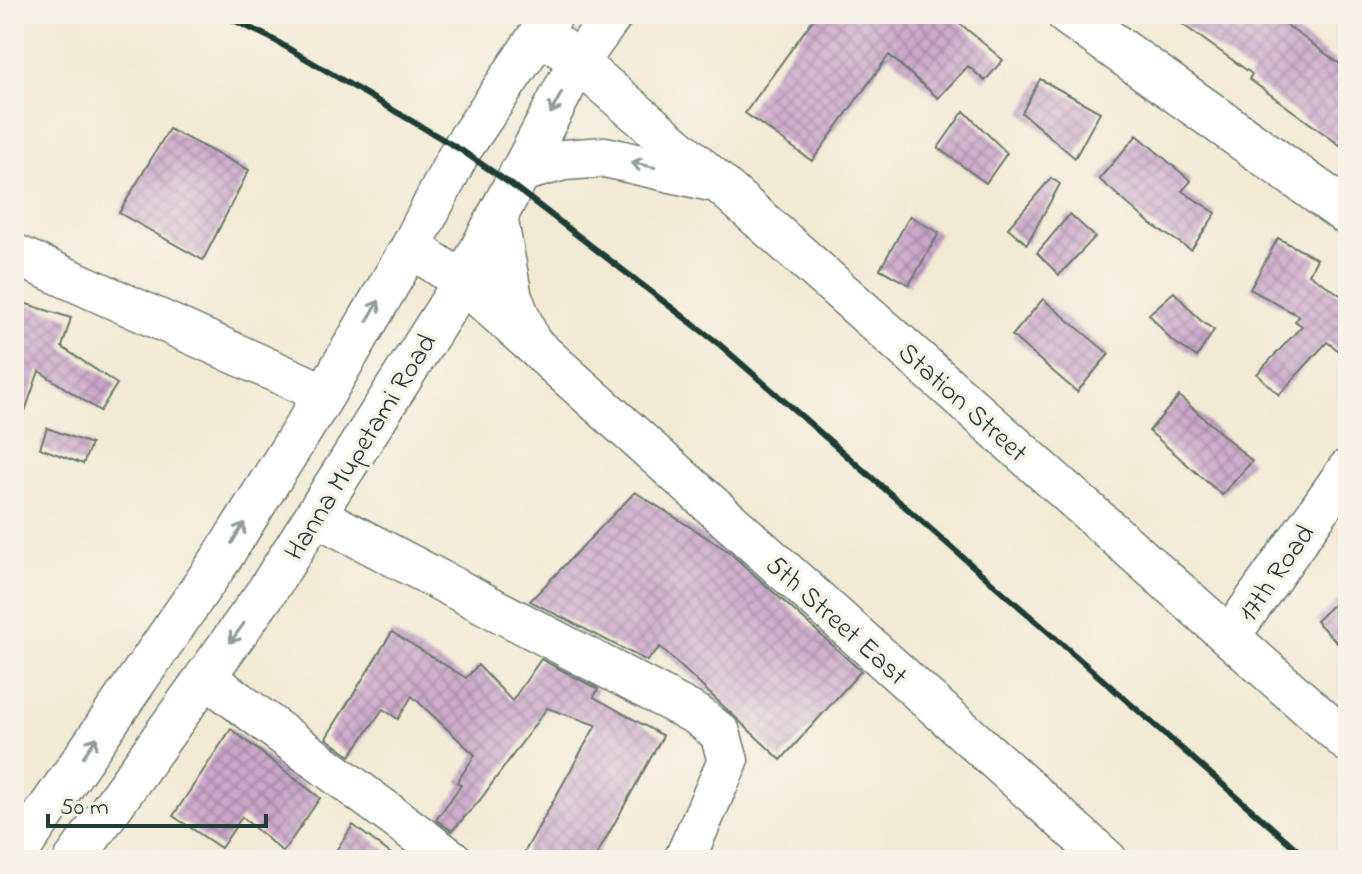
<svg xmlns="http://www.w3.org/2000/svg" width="1362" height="874" font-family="'Indie Flower',sans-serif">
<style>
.building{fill:url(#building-cross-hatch)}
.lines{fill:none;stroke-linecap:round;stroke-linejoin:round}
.minor-casing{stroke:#697a6c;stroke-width:43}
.major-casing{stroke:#697a6c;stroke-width:47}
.minor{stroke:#fff;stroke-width:40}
.major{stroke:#fff;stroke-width:44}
.rail{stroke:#1f3d34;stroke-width:6}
.oneway{stroke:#8f9e9a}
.labels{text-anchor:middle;stroke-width:7;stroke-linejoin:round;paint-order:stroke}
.street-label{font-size:28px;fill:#1f3d34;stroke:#f7f3e8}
</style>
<defs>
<pattern id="building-cross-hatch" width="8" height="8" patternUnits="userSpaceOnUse" patternTransform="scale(2)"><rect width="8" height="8" fill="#caa6ca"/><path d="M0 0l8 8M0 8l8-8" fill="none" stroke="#a388a5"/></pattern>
</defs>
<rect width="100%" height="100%" fill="#f7f3e8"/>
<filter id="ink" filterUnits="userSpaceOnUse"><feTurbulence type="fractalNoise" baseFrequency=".0125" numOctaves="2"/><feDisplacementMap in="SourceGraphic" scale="16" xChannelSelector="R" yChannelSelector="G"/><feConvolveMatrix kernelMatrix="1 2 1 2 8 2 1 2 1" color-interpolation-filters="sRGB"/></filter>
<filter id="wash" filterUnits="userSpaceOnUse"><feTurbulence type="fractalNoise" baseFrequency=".006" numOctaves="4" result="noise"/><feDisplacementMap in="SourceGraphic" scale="32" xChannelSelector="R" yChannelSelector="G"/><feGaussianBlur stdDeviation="1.8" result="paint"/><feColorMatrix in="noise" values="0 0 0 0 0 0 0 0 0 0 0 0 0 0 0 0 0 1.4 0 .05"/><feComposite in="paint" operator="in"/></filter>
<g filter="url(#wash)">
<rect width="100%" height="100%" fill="#f3ead5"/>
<g id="blocks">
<path class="building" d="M817,14H949L1003,60L985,81L968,66L938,98L889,55L812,161L745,113Z
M1168,14H1271L1348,70V151L1249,79L1252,74Z
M1040,79L1100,112L1075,158L1022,113Z
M964,111L1007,153L986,183L938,148Z
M169,129L249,170L203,260L119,213Z
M1137,135L1191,181L1182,191L1216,213L1191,250L1152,225L1099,179Z
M1051,178L1060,184L1027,244L1008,228Z
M1070,214L1095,237L1059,275L1037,253Z
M910,216L939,233L909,285L880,269Z
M1278,238L1317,259L1309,274L1348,300V336L1338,350L1327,342L1279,395L1257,374L1302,326L1295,321L1299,316L1250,289Z
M1174,292L1200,320L1214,330L1197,357L1171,340L1149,314Z
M1043,299L1109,354L1077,392L1012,336Z
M14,300L71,318L62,347L117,384L100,411L39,371L18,431L14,430Z
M1179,396L1252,461L1222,495L1149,431Z
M47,428L91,444L83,464L40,448Z
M635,492L728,551L861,671L781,760L660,647L647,661L530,601Z
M1348,590V654L1316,621Z
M392,632L466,678L478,665L512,701L541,659L598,689L594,697L663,736L594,860H520L596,725L547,708L480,800L452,831L436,820L461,785L457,782L475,755L412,696L398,719L383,709L350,756L326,738Z
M231,729L320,798L283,852L242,817L221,848L173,816Z
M353,825L399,860H330Z"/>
</g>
</g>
<g filter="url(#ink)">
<use href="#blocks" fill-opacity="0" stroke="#697a6c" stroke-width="2"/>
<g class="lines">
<defs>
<path id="minor" d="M541,31L719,183L1348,742
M520,172L564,160L605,157L711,181
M497,216L512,298L529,339
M411,247L463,282L1107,860
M14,254L325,394
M315,515L697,715L720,733L728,761L684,860
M1230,636L1348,469
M205,677L452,860
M14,858L223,556L325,394L411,247L461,150L553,14
M74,860L267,591L463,282L577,64L613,14"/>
<path id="major" d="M1069,14L1348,213"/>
</defs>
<use href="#minor" class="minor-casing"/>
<use href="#major" class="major-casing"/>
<use href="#minor" class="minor"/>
<use href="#major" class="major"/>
<path class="rail" d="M221,14L269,37L461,150L512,185L719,344L1309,860"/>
</g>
<defs><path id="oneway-shaft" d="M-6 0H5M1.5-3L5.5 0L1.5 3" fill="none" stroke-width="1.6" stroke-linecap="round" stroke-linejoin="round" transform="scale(2)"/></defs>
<g class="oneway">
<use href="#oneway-shaft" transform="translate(556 103) rotate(118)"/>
<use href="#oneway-shaft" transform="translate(643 165) rotate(-168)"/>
<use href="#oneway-shaft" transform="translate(373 311) rotate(-60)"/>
<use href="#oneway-shaft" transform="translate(238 533) rotate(-58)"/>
<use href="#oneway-shaft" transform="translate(237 633) rotate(126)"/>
<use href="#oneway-shaft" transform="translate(90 747) rotate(-55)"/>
</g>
</g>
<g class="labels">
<g class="street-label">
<text transform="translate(964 401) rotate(42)" y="10">Station Street</text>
<text transform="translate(359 446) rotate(-58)" y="10">Hanna Mupetami Road</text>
<text transform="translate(1275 572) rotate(-55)" y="10">17th Road</text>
<text transform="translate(838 619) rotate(42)" y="10">5th Street East</text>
</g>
</g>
<rect width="1362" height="874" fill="none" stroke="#f7f3e8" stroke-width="48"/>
<path d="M48 814v12h218v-12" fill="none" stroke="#1f3d34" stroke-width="4"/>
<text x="60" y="814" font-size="24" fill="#1f3d34" stroke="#f7f3e8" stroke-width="6" paint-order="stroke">50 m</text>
</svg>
